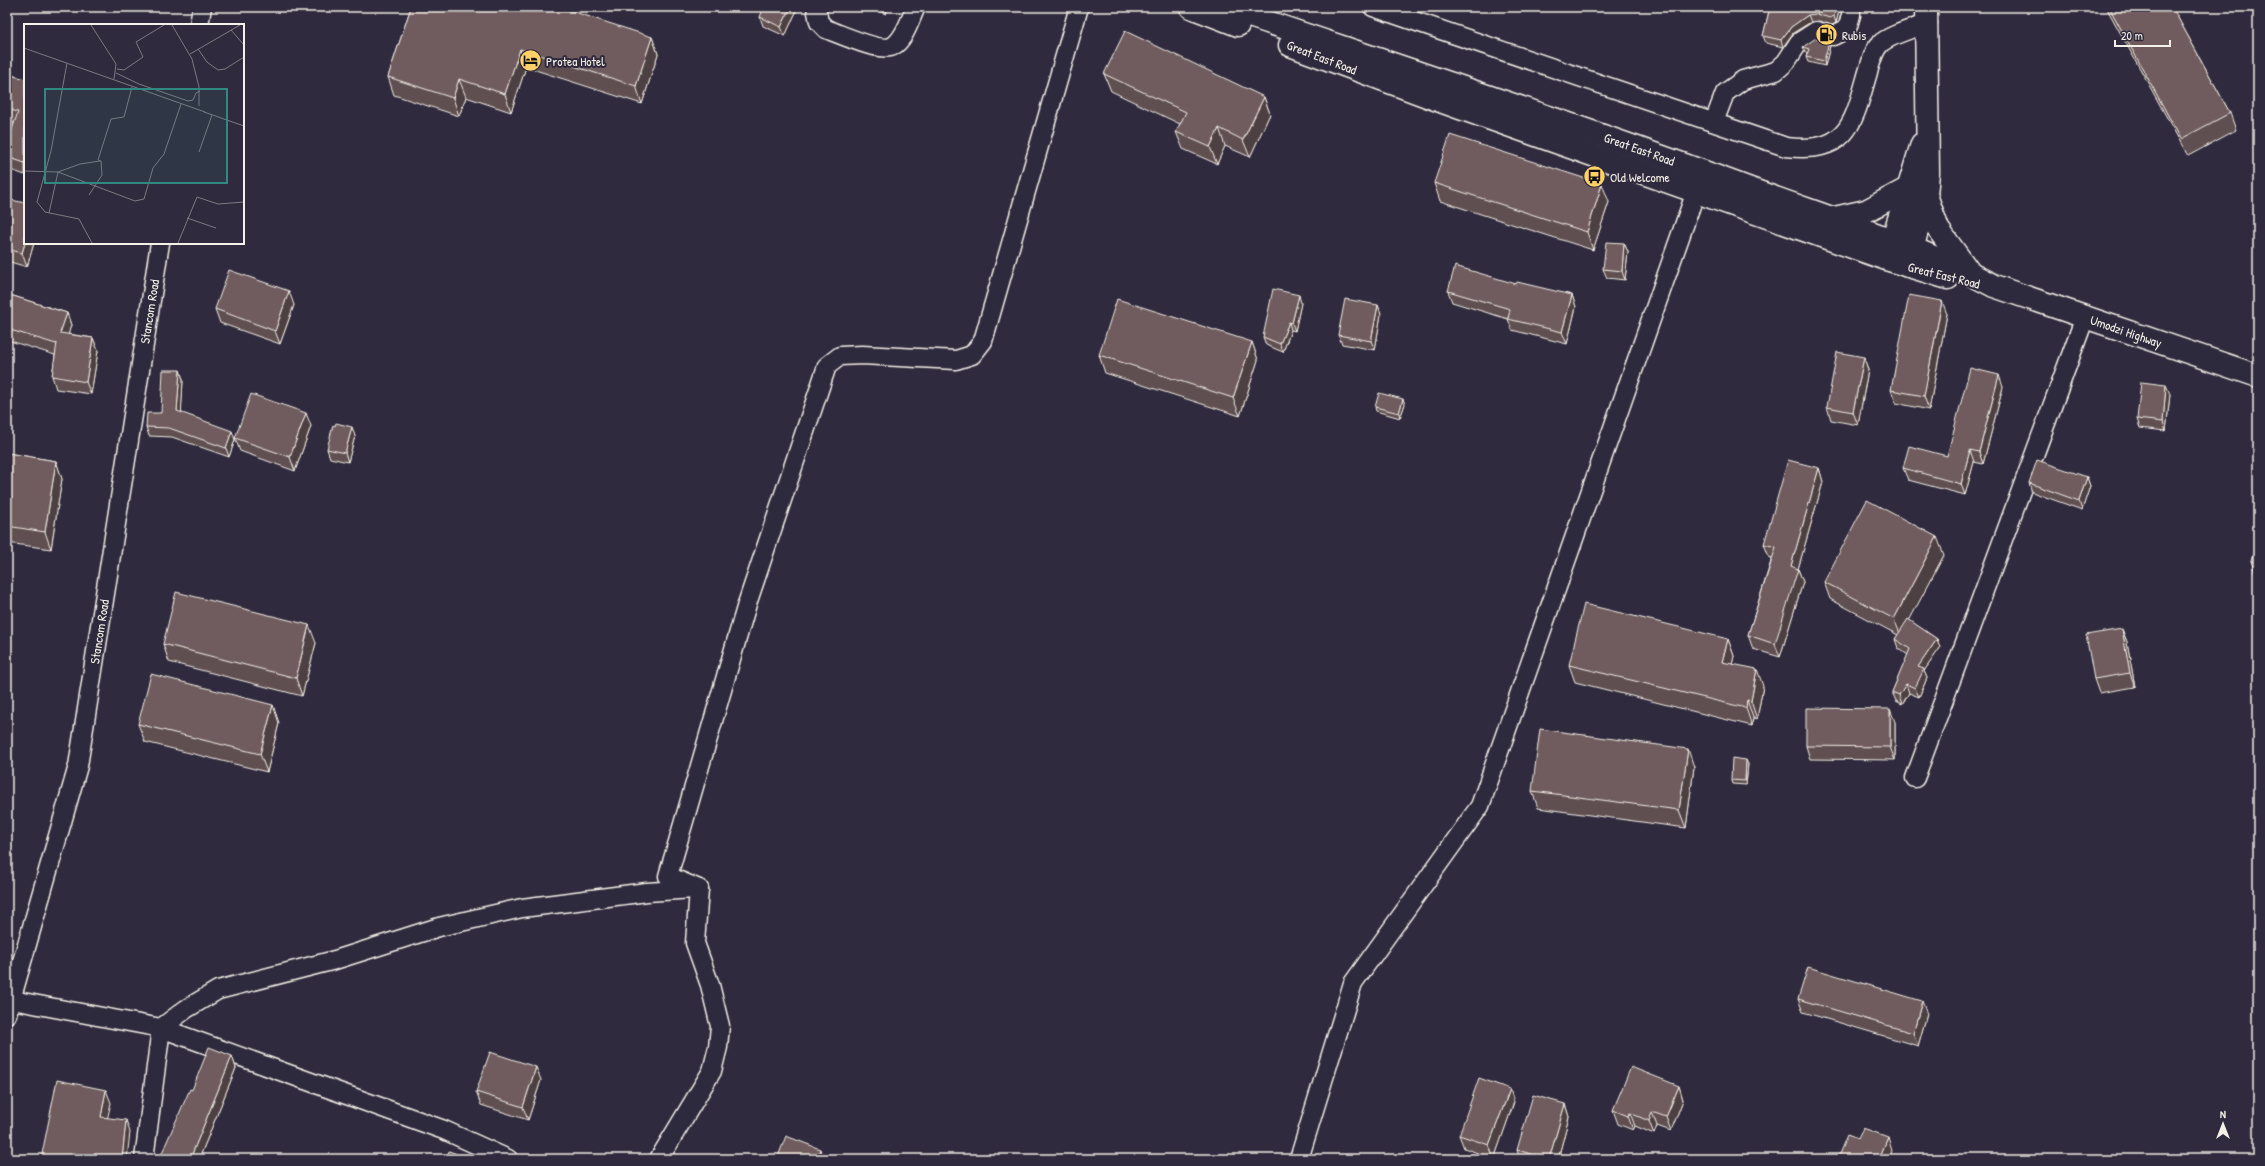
<svg xmlns="http://www.w3.org/2000/svg" width="2265" height="1166" font-family="'Patrick Hand',sans-serif">
<style>
.lines{fill:none;stroke-linecap:round;stroke-linejoin:round}
.minor-casing{stroke:#f4f1e8;stroke-width:21}
.major-casing{stroke:#f4f1e8;stroke-width:25}
.highway-casing{stroke:#f4f1e8;stroke-width:25}
.minor{stroke:#2f2a3d;stroke-width:18}
.major{stroke:#2f2a3d;stroke-width:22}
.highway{stroke:#2f2a3d;stroke-width:22}
.wall{fill:#604f51;stroke:#f4f1e8}
.shaded-wall{fill:#4e4042;stroke:#f4f1e8}
.building{fill:#705c5e;stroke:#f4f1e8}
.labels{text-anchor:middle;stroke-width:4;stroke-linejoin:round;paint-order:stroke}
.poi-label{font-size:13px;fill:#f4f1e8;stroke:#2f2a3d;text-anchor:start}
.street-label{font-size:13px;fill:#f4f1e8;stroke:#2f2a3d}
.inset-road{fill:none;stroke:#7e7a81;stroke-width:1}
.view{fill:#318880;fill-opacity:0.15;stroke:#318880;stroke-width:2}
.inset-edge{fill:none;stroke:#f4f1e8;stroke-width:2}
</style>
<rect width="100%" height="100%" fill="#2f2a3d"/>
<filter id="ink" filterUnits="userSpaceOnUse"><feTurbulence type="fractalNoise" baseFrequency=".025" numOctaves="2"/><feDisplacementMap in="SourceGraphic" scale="8" xChannelSelector="R" yChannelSelector="G"/><feConvolveMatrix kernelMatrix="1 2 1 2 8 2 1 2 1" color-interpolation-filters="sRGB"/></filter>
<g filter="url(#ink)">
<g class="lines">
<defs>
<g id="minor">
<path d="M816,7L819,22L826,29C840,34 881,53 893,46C905,39 910,19 916,7"/>
<path d="M1373,7L1786,147C1849,154 1853,124 1868,72C1871,63 1873,51 1880,44C1889,35 1915,28 1928,23"/>
<path d="M199,25L202,7"/>
<path d="M1714,122L1725,93L1743,80L1776,71L1786,62L1799,42L1816,31L1833,36L1847,29L1851,15V7"/>
<path d="M1915,778L2085,317"/>
<path d="M699,889L668,876L747,604L827,366L840,356L862,355L956,360L972,355L983,341L1079,7"/>
<path d="M7,999L161,1028L444,1130L508,1159"/>
<path id="s1" d="M7,1014L78,766L160,243"/>
<path d="M144,1159L161,1028L186,1009L218,990L335,960L439,927L522,908L647,892L694,889"/>
<path d="M659,1159L712,1071L718,1047L720,1026L710,985L695,943L699,889"/>
<path d="M1299,1159L1353,983L1480,806L1700,180"/>
</g>
<path id="major" d="M1887,258L1922,144
M1908,266L1926,195L1928,173L1926,7"/>
<g id="highway">
<path d="M1191,7L1238,25"/>
<path id="s2" d="M1223,7C1400,67 1578,125 1753,190C1832,219 1920,246 1994,286L2258,376"/>
<path d="M1290,45L1443,102L1886,259L1948,278"/>
<path d="M1926,195L1938,229L1970,273"/>
<path d="M1830,219L1866,211L1907,189"/>
</g>
</defs>
<use href="#minor" class="minor-casing"/>
<use href="#major" class="major-casing"/>
<use href="#highway" class="highway-casing"/>
<use href="#minor" class="minor"/>
<use href="#major" class="major"/>
<use href="#highway" class="highway"/>
</g>
<path class="wall" d="M411,7L652,37L658,54L642,104L526,67L511,112L466,97L459,116L394,95L388,77Z
M868,7H888L886,14Z
M1770,7H1840L1836,23L1832,25L1819,21L1811,22L1793,33L1783,47L1766,43L1763,36Z
M2106,7H2172L2230,113L2236,130L2188,156Z
M796,12L785,36L763,26L760,17Z
M1829,42L1830,46L1825,66L1808,62L1806,57L1808,53L1805,52L1803,47Z
M7,74L25,79V175L8,169L7,167V144L14,123L7,121Z
M1104,74L1264,97L1270,114L1250,157L1225,146L1217,164L1183,149L1176,132L1180,124L1111,91Z
M1434,183L1609,202L1593,250L1440,201Z
M7,199L25,243H34L27,267L7,261Z
M1624,243L1628,252L1625,280L1607,278L1603,269Z
M1516,284L1572,295L1576,307L1567,344L1512,330L1508,319L1452,302L1448,291Z
M7,294L67,313L71,325L68,334L93,338L98,351L91,394L56,389L52,376L55,355L7,340Z
M1301,303L1295,331L1291,330L1283,352L1266,345L1263,337Z
M294,305L280,344L220,323L215,309Z
M1378,305L1381,314L1375,350L1342,344L1338,335Z
M1947,314L1929,410L1896,403L1891,390Z
M1252,342L1258,360L1240,416L1105,373L1099,355Z
M1864,357L1868,370L1858,425L1831,420L1827,407Z
M180,370L183,380L181,413L235,440L229,457L172,437L149,436L146,427L161,413Z
M2003,387L1983,464L1974,462L1965,495L1908,480L1903,468L1947,456Z
M2170,394L2166,431L2140,428L2137,419Z
M1405,404L1400,418L1376,411L1375,407Z
M311,426L295,471L240,451L235,438Z
M355,436L348,462L330,458L327,449Z
M7,453L56,461L62,479L51,549L7,543Z
M1819,468L1823,482L1798,569L1803,582L1780,657L1753,649L1748,635L1772,558L1769,557L1764,544Z
M2087,477L2090,486L2082,510L2032,492L2029,483Z
M2258,536V579H2257L2251,561Z
M1944,555L1909,620L1937,639L1940,648L1924,671L1927,678L1919,697L1909,693L1902,704L1896,701L1892,692L1908,655L1898,648L1895,639L1898,635L1830,599L1824,582Z
M2122,629L2127,642L2135,687L2099,693L2094,679Z
M1728,639L1734,656L1732,664L1763,686L1757,719L1753,718L1752,726L1575,682L1569,665Z
M316,643L302,696L169,662L163,644Z
M1895,722V760L1810,759L1806,746Z
M279,723L267,772L145,742L138,724Z
M1748,764L1746,785L1732,784L1731,780Z
M1694,767L1686,828L1538,808L1532,791Z
M1798,999L1927,1014L1918,1046L1803,1012Z
M232,1056L236,1068L199,1159H163L161,1155Z
M541,1080L528,1120L481,1105L476,1092Z
M1679,1086L1683,1100L1671,1131L1657,1126L1654,1134L1635,1126L1633,1130L1618,1124L1613,1110Z
M1514,1102L1494,1159L1464,1148L1459,1135Z
M1565,1104L1569,1117L1558,1159H1520L1517,1150Z"/>
<path class="shaded-wall" d="M791,7H794L796,12L785,36L781,27Z
M883,7H888L886,14Z
M1836,7H1840L1836,23L1834,16Z
M1808,15L1811,22L1793,33L1783,47L1781,40L1791,27Z
M652,37L658,54L642,104L636,86Z
M1829,42L1830,46L1825,66L1824,61Z
M520,49L526,67L511,112L505,94Z
M459,79L466,97L459,116L453,98Z
M1264,97L1270,114L1250,157L1243,140Z
M1219,128L1225,146L1217,164L1210,147Z
M1602,184L1609,202L1593,250L1587,232Z
M25,243H34L27,267L22,253Z
M1624,243L1628,252L1625,280L1622,271Z
M289,291L294,305L280,344L275,331Z
M1299,295L1301,303L1295,331L1292,323Z
M1572,295L1576,307L1567,344L1562,332Z
M1942,301L1947,314L1929,410L1924,396Z
M1378,305L1381,314L1375,350L1371,341Z
M67,313L71,325L65,346L60,333Z
M1289,322L1291,330L1283,352L1280,344Z
M93,338L98,351L91,394L86,382Z
M1252,342L1258,360L1240,416L1233,398Z
M1864,357L1868,370L1858,425L1853,412Z
M180,370L183,380L181,420L177,411Z
M1999,375L2003,387L1983,464L1979,452Z
M2166,385L2170,394L2166,431L2163,422Z
M1403,399L1405,404L1400,418L1399,413Z
M306,413L311,426L295,471L290,457Z
M352,427L355,436L348,462L345,453Z
M232,431L235,440L229,457L226,448Z
M1970,450L1974,462L1965,495L1961,484Z
M56,461L62,479L51,549L45,532Z
M1819,468L1823,482L1798,569L1803,582L1780,657L1775,644L1791,566Z
M2087,477L2090,486L2082,510L2079,501Z
M1937,537L1944,555L1901,636L1894,619Z
M309,625L316,643L302,696L296,678Z
M2122,629L2127,642L2135,687L2130,673Z
M1728,639L1734,656L1729,679L1722,662Z
M1937,639L1940,648L1924,671L1927,678L1919,697L1915,688L1918,667Z
M1757,669L1763,686L1757,719L1751,701Z
M1906,684L1909,693L1902,704L1899,695Z
M1747,700L1753,718L1752,726L1746,708Z
M273,705L279,723L267,772L260,754Z
M1890,709L1895,722V760L1890,747Z
M1688,749L1694,767L1686,828L1679,810Z
M1746,760L1748,764L1746,785L1745,781Z
M1922,1001L1927,1014L1918,1046L1913,1033Z
M232,1056L236,1068L199,1159H190Z
M536,1067L541,1080L528,1120L523,1107Z
M1679,1086L1683,1100L1671,1131L1666,1117Z
M1510,1089L1514,1102L1494,1159L1489,1145Z
M106,1090L111,1103L105,1129L101,1117Z
M1565,1104L1569,1117L1558,1159H1549Z
M1652,1112L1657,1126L1654,1134L1649,1121Z
M1630,1113L1635,1126L1633,1130L1628,1116Z
M126,1120L130,1132L127,1159H122Z
M1888,1137L1892,1151L1889,1159H1879Z
M820,1149L823,1159H816Z"/>
<path class="building" d="M411,7H559L652,37L636,86L520,49L505,94L459,79L453,98L388,77Z
M764,7H791L781,27L760,17Z
M1770,7H1836L1834,16L1830,18L1816,14L1808,15L1791,27L1781,40L1763,36Z
M2109,7H2172L2230,113L2181,139Z
M1125,31L1264,97L1243,140L1219,128L1210,147L1176,132L1186,112L1104,74Z
M1816,38L1829,42L1824,61L1806,57L1809,49L1803,47Z
M7,74L25,79V163L7,157V144L18,112L7,109Z
M1450,135L1602,184L1587,232L1434,183Z
M7,199L25,203V243L22,253L7,249Z
M1606,242L1624,243L1622,271L1603,269Z
M1455,266L1516,284L1517,282L1572,295L1562,332L1508,319L1510,309L1448,291Z
M229,270L289,291L275,331L215,309Z
M1273,289L1299,295L1292,323L1289,322L1280,344L1263,337Z
M7,294L67,313L60,333L93,338L86,382L52,376L57,343L56,344L7,329Z
M1909,295L1942,301L1924,396L1891,390Z
M1117,299L1252,342L1233,398L1099,355Z
M1345,299L1378,305L1371,341L1338,335Z
M1837,352L1864,357L1853,412L1827,407Z
M1970,368L1999,375L1979,452L1970,450L1961,484L1903,468L1909,446L1947,456Z
M163,370H180L177,411L232,431L226,448L169,428L146,427L147,413H161Z
M2141,382L2166,385L2163,422L2137,419Z
M1379,393L1403,399L1399,413L1375,407Z
M251,394L306,413L290,457L235,438Z
M336,423L352,427L345,453L327,449L333,425L335,426Z
M7,453L56,461L45,532L7,526Z
M1788,460L1819,468L1791,566L1798,569L1775,644L1748,635L1776,547L1764,544Z
M2037,460L2087,477L2079,501L2029,483Z
M1867,500L1937,537L1894,619L1824,582Z
M2258,536V563L2251,561Z
M176,592L309,625L296,678L163,644Z
M1584,604L1728,639L1722,662L1757,669L1751,701L1747,700L1746,708L1569,665Z
M1908,619L1937,639L1918,667L1924,669L1915,688L1906,684L1899,695L1892,692L1910,649L1895,639Z
M2122,629L2130,673L2094,679L2086,635Z
M151,674L273,705L260,754L138,724Z
M1806,708L1890,709V747L1806,746Z
M1540,729L1688,749L1679,810L1532,791Z
M1732,758L1746,760L1745,781L1731,780Z
M1808,967L1922,1001L1913,1033L1798,999Z
M209,1047L232,1056L190,1159H171L161,1155L190,1089L192,1090Z
M490,1052L536,1067L523,1107L476,1092Z
M1631,1067L1679,1086L1666,1117L1652,1112L1649,1121L1630,1113L1628,1116L1613,1110Z
M1479,1078L1510,1089L1489,1145L1459,1135Z
M57,1080L106,1090L101,1117L126,1120L122,1159H40L42,1154Z
M1533,1095L1565,1104L1549,1159L1517,1150Z
M1863,1128L1888,1137L1879,1159H1837L1847,1135L1858,1139Z
M786,1136L820,1149L816,1159H777Z
M449,1151L465,1157V1159H446Z
M437,1156L445,1159H436Z
M521,1157L525,1159H520Z"/>
</g>
<defs>
<symbol id="fuel-disc" viewBox="-11 -11 22 22"><circle r="9.5" fill="#ffd166" stroke="#2f2a3d"/><path d="M-5.5-6h7V0h2V4h1.3V-2.5L3-4.5l.8-.8L6-3V5H2.5V1h-1V6h-7ZM-4.2-4.7v3.2H.2V-4.7Z" fill="#111"/></symbol>
<symbol id="hotel-disc" viewBox="-11 -11 22 22"><circle r="9.5" fill="#ffd166" stroke="#2f2a3d"/><path d="M-6-4.5h1.5V1H6V5H4.5V3h-9V5H-6ZM-4 0a1.8 1.8 0 1 1 3.6 0ZM.5 0V-2.5h3Q6-2.5 6 0Z" fill="#111"/></symbol>
<symbol id="bus-disc" viewBox="-11 -11 22 22"><circle r="9.5" fill="#ffd166" stroke="#2f2a3d"/><path d="M-5-6H5V4H4V6H2V4H-2V6H-4V4H-5ZM-3.5-4V0h7V-4ZM-3.5 1.2v1.5H-2V1.2ZM2 1.2v1.5H3.5V1.2Z" fill="#111"/></symbol>
</defs>
<g fill-rule="evenodd">
<use href="#fuel-disc" x="1814" y="22" width="25" height="25"/>
<use href="#hotel-disc" x="518" y="48" width="25" height="25"/>
<use href="#bus-disc" x="1582" y="164" width="25" height="25"/>
</g>
<g class="labels">
<g class="poi-label">
<text x="1842" y="40">Rubis</text>
<text x="546" y="66">Protea Hotel</text>
<text x="1610" y="182">Old Welcome</text>
</g>
<g class="street-label">
<text transform="translate(1322 57) rotate(21)" y="5">Great East Road</text>
<text dy="5" stroke="none"><textPath href="#s2" startOffset="440">Great East Road</textPath></text>
<text transform="translate(1944 275) rotate(14)" y="5">Great East Road</text>
<text dy="5" stroke="none"><textPath href="#s1" startOffset="718">Stancom Road</textPath></text>
<text dy="5" stroke="none"><textPath href="#s2" startOffset="960">Umodzi Highway</textPath></text>
<text dy="5" stroke="none"><textPath href="#s1" startOffset="394">Stancom Road</textPath></text>
</g>
</g>
<g transform="translate(24 24)">
<rect width="220" height="220" fill="#2f2a3d"/>
<path class="inset-road" d="M67,1L92,40L90,55M148,1L168,35L175,63V82M207,6L220,21M0,24L181,88M174,25L183,38L194,46L201,45L220,33M166,30L216,1M43,39L27,127L13,178L21,188L55,195L68,219M93,45L100,46L119,33L112,18L140,1M92,49L115,60L164,77L169,76L172,69L176,67M180,88L220,102M175,128L188,91M0,147L34,148L111,177L120,175L129,144L140,130L157,80M34,148L56,140L76,137M65,171L78,151L77,137L74,136L87,95L100,93L108,63M25,189L34,148M163,194L192,204M154,219L173,173L194,180L220,178"/>
<path class="view" d="M21,65H203V159H21Z"/>
<rect width="220" height="220" class="inset-edge"/>
</g>
<rect width="2265" height="1166" fill="none" stroke="#2f2a3d" stroke-width="24"/>
<rect x="12" y="12" width="2241" height="1142" fill="none" stroke="#f4f1e8" stroke-width="1.5" filter="url(#ink)"/>
<g transform="translate(2223 1124)" stroke="#2f2a3d" stroke-width="3" paint-order="stroke">
<path d="M0-3L7 15L0 10L-7 15Z" fill="#f4f1e8"/>
<text y="-6" font-size="11" font-weight="bold" text-anchor="middle" fill="#f4f1e8">N</text>
</g>
<path d="M2115 40v6h55v-6" fill="none" stroke="#f4f1e8" stroke-width="2"/>
<text x="2121" y="40" font-size="12" fill="#f4f1e8" stroke="#2f2a3d" stroke-width="3" paint-order="stroke">20 m</text>
</svg>
